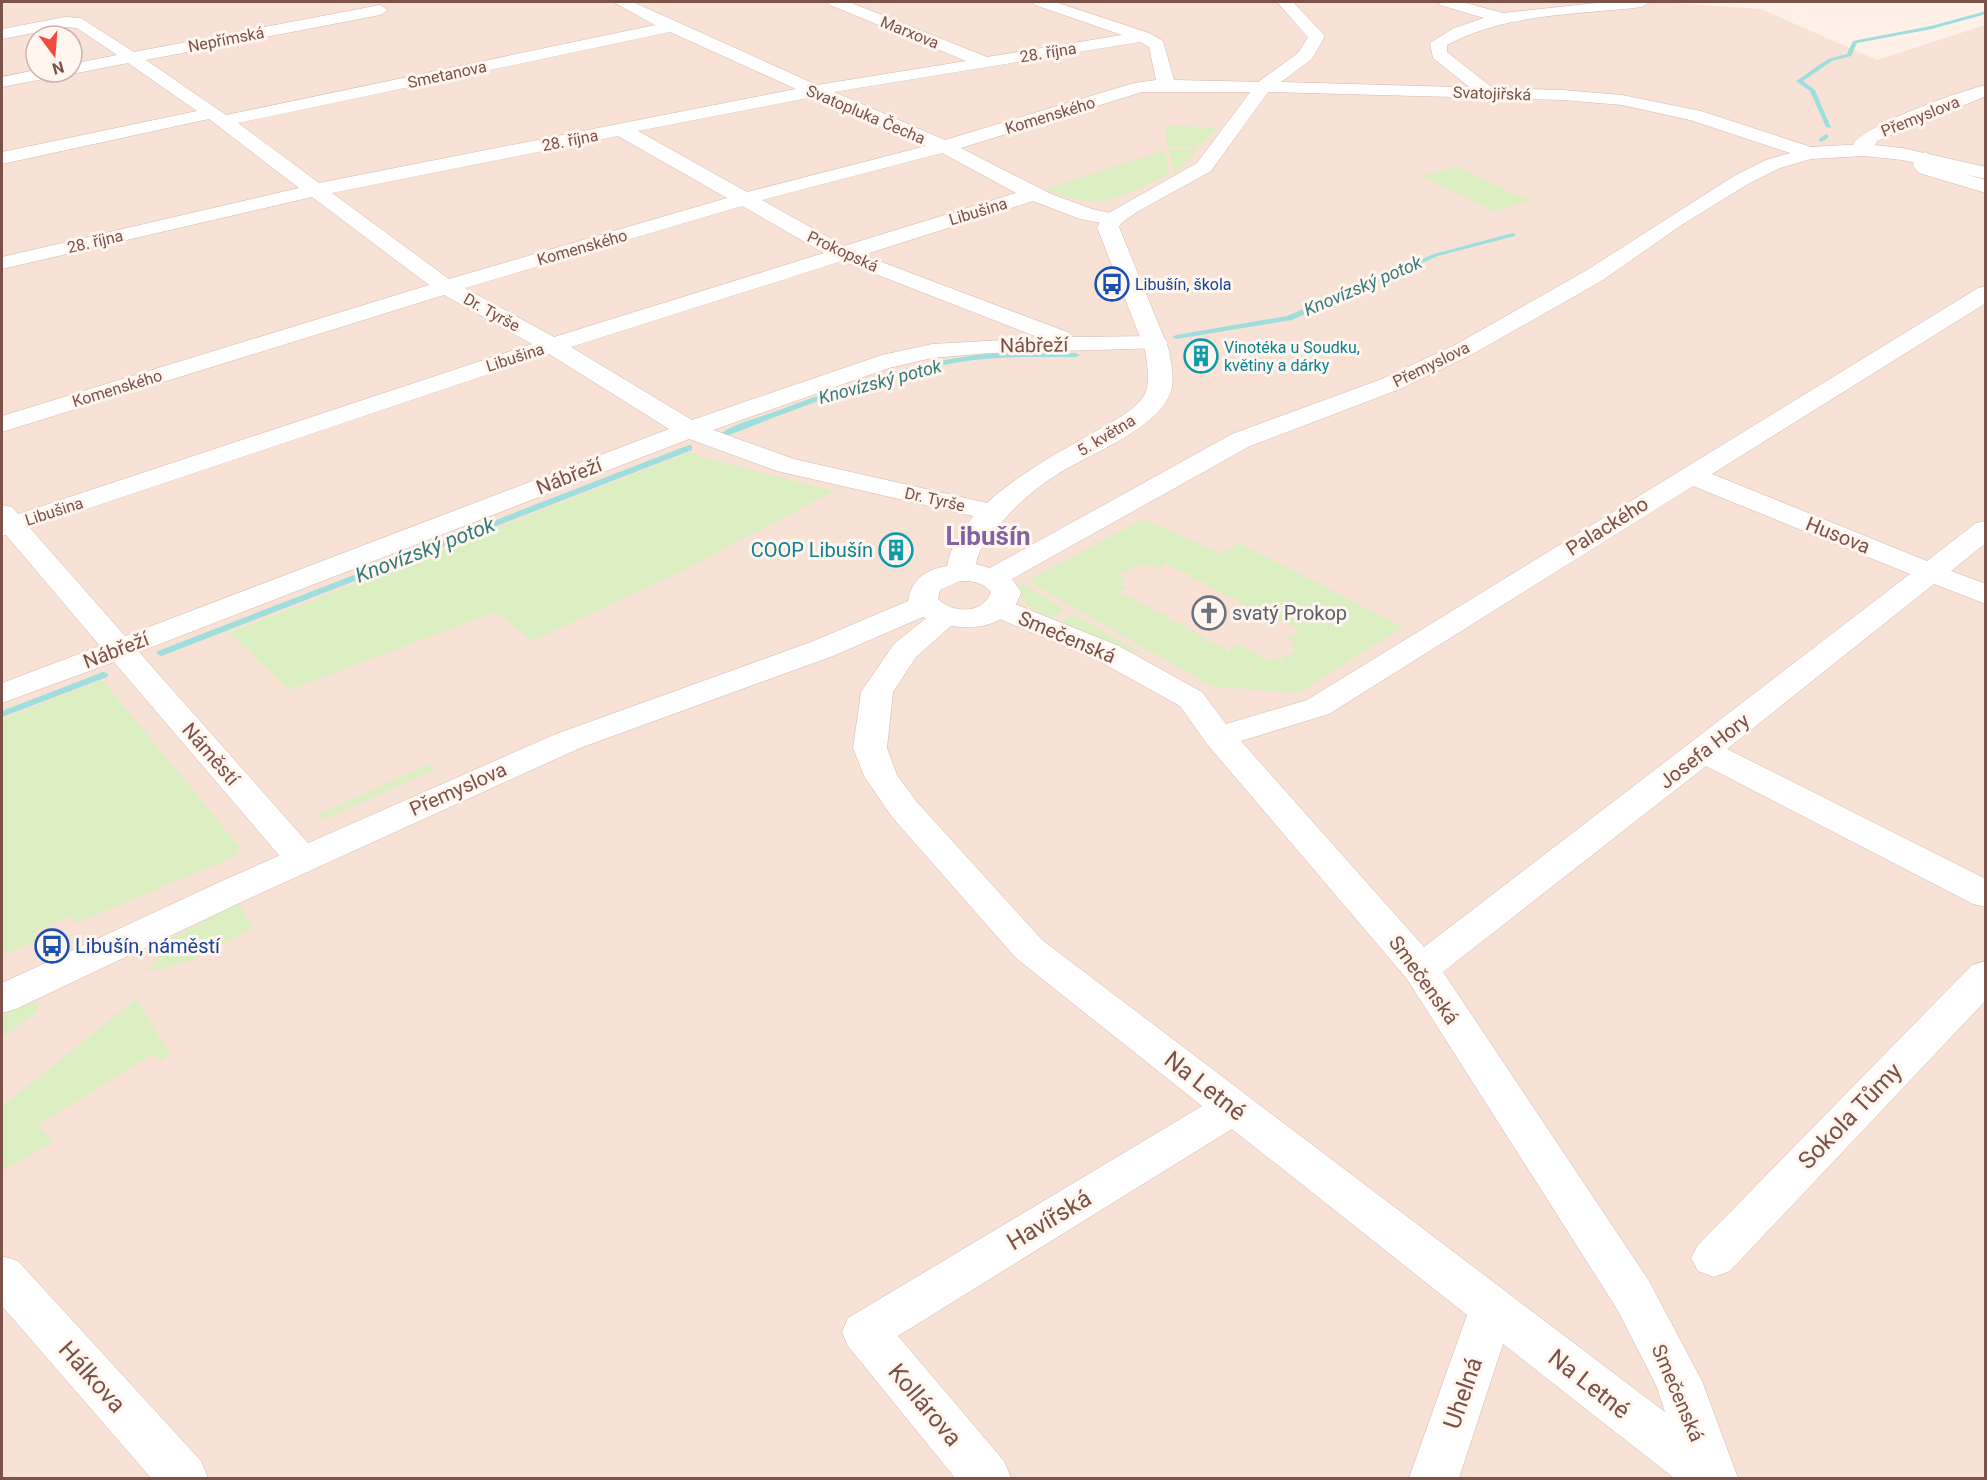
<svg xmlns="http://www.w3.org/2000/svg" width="1987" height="1480" font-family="Roboto,sans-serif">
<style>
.residential{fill:#f7e2d5;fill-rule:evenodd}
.green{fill:#dcefc3;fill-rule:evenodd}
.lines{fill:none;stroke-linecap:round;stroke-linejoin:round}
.stream{fill:#9ededd;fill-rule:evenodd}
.minor-casing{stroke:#d5b8ae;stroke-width:1}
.tertiary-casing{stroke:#d5b8ae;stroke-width:1}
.minor{fill:#fff;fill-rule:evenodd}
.tertiary{fill:#fff;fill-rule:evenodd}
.labels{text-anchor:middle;stroke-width:6;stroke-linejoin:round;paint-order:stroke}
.far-street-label{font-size:16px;fill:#7c5148;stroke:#fff6f0}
.far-transit-label{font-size:16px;fill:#164399;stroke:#fff6f0;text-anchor:start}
.far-culture-label{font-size:16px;fill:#0d838f;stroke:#fff6f0;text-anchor:start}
.far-water-label{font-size:18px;font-style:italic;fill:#367b7b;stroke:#fff6f0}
.street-label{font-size:20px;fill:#7c5148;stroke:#fff6f0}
.culture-label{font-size:20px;fill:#0d838f;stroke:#fff6f0;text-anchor:end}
.worship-label{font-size:20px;fill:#5b616d;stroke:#fff6f0;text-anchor:start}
.transit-label{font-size:20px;fill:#164399;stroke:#fff6f0;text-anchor:start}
.water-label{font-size:21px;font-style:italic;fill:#367b7b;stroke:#fff6f0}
.near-street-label{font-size:24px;fill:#7c5148;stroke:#fff6f0}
.district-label{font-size:26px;font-weight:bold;fill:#8163a0;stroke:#fff6f0}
</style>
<rect width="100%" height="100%" fill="#fff1e7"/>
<path class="residential" d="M2,2H1657L1761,9L1877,60L1985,25V1478H2ZM36,36H72V72H36Z"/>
<path class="green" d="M1164,125L1217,128L1200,146L1168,147Z
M1198,148L1182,167L1174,172L1169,149Z
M1160,152L1166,155L1169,174C1120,197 1100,213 1046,189Z
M1457,167L1530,201L1493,211L1421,176Z
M691,452L704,458L834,491L680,572L532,641L495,612L289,690L229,633Z
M1144,519L1221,554L1239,543L1403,627L1298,693L1211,686L1031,583L1032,578ZM1165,563L1184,574L1188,572L1190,574L1188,576L1201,583L1205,581L1207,583L1204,584L1218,591H1224L1221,593L1235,600H1241L1238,602L1252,609L1258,608L1255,611L1271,619L1274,618L1301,630L1285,639L1294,641L1291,644L1296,654L1291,653L1283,657L1285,660L1282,661L1280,658L1266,661L1254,652H1247L1250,650L1239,644L1230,649L1231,652H1227L1226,649L1209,640L1205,642L1203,640L1206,638L1192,630L1188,632L1185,630L1188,628L1175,621L1171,623L1168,621L1171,619L1158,611L1154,613L1151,612L1154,610L1141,602L1137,604L1135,603L1138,601L1117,592L1127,588L1121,584V580L1126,577L1119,574L1138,565L1142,568L1148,565L1161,568Z
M1021,583L1061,607L1063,610L1053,618C1037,612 1016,604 1021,583Z
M1068,616H1076L1146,655L1112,645L1061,622Z
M102,680L240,847L236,856L76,923L72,916L34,932L39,940L2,955V719Z
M429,764L436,769L327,818L314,816Z
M238,903L253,928L190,961L146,972L174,937Z
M136,999L170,1054L161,1061L153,1054L38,1125L53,1142L2,1171V1106Z
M27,1001H39L37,1011L2,1039V1011Z"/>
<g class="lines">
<path class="stream" d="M1986,11V14L1932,29L1857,43L1851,56L1832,61L1803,81L1815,90L1831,128L1826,127L1810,91L1796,81L1828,59L1847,54L1853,41L1931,26Z
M1826,134L1829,136C1827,139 1823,142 1819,141V139Z
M1513,233L1516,235L1515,236L1438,256L1292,320L1176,339L1172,337L1176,335L1287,316L1434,254Z
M1021,352L1076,353L1080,355L1076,357C1039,357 1003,356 966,361C884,374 806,405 729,435H726L722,433C735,423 761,417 777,411C855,381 937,354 1021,352Z
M689,445L692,446V450L164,655L161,656L156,653L158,651Z
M103,672L107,673L108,675L107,677L2,717V711Z"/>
<defs>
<path id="minor" d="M613,2H633L817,85L966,61L830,5L828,2H849L987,57L1122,35L1035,5L1033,2H1055L1149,33L1163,41L1174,80L1263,82L1272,87L1263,92H1142L961,148L1051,194L1092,209L1119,215L1122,219L1119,223L1112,225L1080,219L1033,201L863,255L1070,333L1073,337L1156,336L1164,338L1168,343L1164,348L990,353L932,358L889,368L713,430L794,459L1005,507L1009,513L1005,519L995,521L777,471L689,439L139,652L315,851L320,859L315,867L302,871L289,867L114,662L2,703V683L100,646L6,535L2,536V505L12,507L18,514L532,344L444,295L2,432V416L429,285L312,197L2,269V257L299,188L209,119L2,164V152L197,111L128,63L72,74L66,73L72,72V64L117,55L77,28L65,27L2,39V29L65,17L81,18L134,52L380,5L388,10L380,15L146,60L226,115L655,25ZM670,32L796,89L319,183L238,123ZM1140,42L1149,47L1156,80L1134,83L945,140L834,92ZM813,97L926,146L747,192L638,131ZM618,136L727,198L449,279L332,193ZM942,153L1016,193L844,246L762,200ZM742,206L824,253L554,337L465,288ZM842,261L1040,338L932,344L882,355L692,420L571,347ZM549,354L669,429L125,636L30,528Z
M1438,2H1462L1503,13L1605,2H1650L1642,7C1575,15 1507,13 1447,45V52L1494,89L1497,93L1494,97H1482L1433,58L1430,43L1454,28L1484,18L1440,5Z
M36,70L63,72L54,77L2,87V77Z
M1986,85V96L1877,141L1871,154L1864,156L1854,150V143C1868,124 1960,91 1986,85Z
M1925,152L1935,158L1933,165L1986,180V193L1919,173L1913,166L1915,158Z
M1986,286V303L1712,474L1927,561L1976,523L1986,521V543L1951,571L1986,584V604L1934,584L1727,749L1986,879V907L1973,904L1706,766L1443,972L1649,1281L1702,1381L1738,1478H1674L1503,1344L1459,1478H1409L1467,1315L1232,1129L898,1336L1004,1461L1011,1478H955L848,1346L842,1332L848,1318L1202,1106L1016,958L892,817L864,776L853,748L861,692L894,644L935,611L946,608L957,611L961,617L916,657L893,692L887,748L897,775L916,801L1042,940L1665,1412L1656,1385L1617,1309L1407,979L1207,744L1180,706L1097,660L988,614L984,608L988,602L999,599L1010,602L1119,646L1202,692L1226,724L1307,700L1978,288ZM1693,486L1910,574L1424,947L1241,741L1329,714Z
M1986,961V1000L1730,1271L1714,1277L1698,1271L1691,1258L1698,1245L1972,965Z
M2,1256L18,1261L201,1461L208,1478H151L2,1306Z"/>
<path id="tertiary" d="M1277,2H1293L1325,36L1312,59L1281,82L1563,90L1622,95L1701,111L1811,147L1864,144L1902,148L1986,167V179L1902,160L1864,156L1811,159L1780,168L1748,184L1680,226L1603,280L1471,355L1400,389L1250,446L1012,579L1021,592C1009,634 956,633 923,617L833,656L580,748L250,898L16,1009L2,1013V983L224,880L556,734L811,642L908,601C912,579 925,570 947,566C959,501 1054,456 1105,426C1118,418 1141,407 1146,391C1150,378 1147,363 1145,350L1097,227L1105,215L1197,163L1257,83L1299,52L1308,37ZM1268,92L1563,100L1622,105L1690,120L1790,153L1766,160L1734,176L1587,270L1455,345L1382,379L1232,434L990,568L976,564C979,547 990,534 1002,522C1018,503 1037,487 1058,474C1089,454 1159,429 1171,391C1175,378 1171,363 1169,350L1119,227L1121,223L1137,212L1211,171ZM960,581C973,581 983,582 991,592C984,614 953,614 938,599L940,590Z"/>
</defs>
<use href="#minor" class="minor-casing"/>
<use href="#tertiary" class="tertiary-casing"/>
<use href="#minor" class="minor"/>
<use href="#tertiary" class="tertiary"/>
</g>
<defs>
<symbol id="bus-ring" viewBox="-11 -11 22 22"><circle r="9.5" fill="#fff6f0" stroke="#1a4fb4" stroke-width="1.5"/><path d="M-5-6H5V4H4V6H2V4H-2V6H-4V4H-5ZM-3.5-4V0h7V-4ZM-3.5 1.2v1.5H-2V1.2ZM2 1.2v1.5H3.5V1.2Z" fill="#1a4fb4"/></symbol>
<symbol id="building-ring" viewBox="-11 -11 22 22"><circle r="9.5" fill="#fff6f0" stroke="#0f9aa8" stroke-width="1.5"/><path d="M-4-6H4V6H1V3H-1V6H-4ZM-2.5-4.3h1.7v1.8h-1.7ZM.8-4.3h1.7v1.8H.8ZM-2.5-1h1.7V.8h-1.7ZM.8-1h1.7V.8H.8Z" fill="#0f9aa8"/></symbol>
<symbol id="church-ring" viewBox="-11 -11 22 22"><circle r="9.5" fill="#fff6f0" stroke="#6b7280" stroke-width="1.5"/><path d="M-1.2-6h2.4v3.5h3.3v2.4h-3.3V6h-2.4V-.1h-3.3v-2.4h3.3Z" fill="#6b7280"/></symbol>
</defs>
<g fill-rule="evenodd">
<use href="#bus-ring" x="1093" y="265" width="38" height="38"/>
<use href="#building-ring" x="1182" y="337" width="38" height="38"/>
<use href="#building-ring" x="877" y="531" width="38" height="38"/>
<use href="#church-ring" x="1190" y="594" width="38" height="38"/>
<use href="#bus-ring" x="33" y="927" width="38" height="38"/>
</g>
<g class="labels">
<g class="far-street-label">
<text transform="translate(910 32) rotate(22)" y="6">Marxova</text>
<text transform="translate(226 39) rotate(-11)" y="6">Nepřímská</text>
<text transform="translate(1048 52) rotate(-9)" y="6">28. října</text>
<text transform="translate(447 74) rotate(-12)" y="6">Smetanova</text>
<text transform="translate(1492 93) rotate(2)" y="6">Svatojiřská</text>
<text transform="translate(866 114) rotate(23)" y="6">Svatopluka Čecha</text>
<text transform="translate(1050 115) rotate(-17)" y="6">Komenského</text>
<text transform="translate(1920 116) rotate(-22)" y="6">Přemyslova</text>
<text transform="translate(570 140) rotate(-11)" y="6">28. října</text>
<text transform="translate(978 211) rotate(-17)" y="6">Libušina</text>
<text transform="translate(95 241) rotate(-13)" y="6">28. října</text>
<text transform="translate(582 247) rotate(-16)" y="6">Komenského</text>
<text transform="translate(843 251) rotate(25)" y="6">Prokopská</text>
<text transform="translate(492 312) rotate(29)" y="6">Dr. Tyrše</text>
<text transform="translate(515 357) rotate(-18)" y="6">Libušina</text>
<text transform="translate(1431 364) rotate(-26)" y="6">Přemyslova</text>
<text transform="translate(117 388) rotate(-17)" y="6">Komenského</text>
<text transform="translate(1106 435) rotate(-31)" y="6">5. května</text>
<text transform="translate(935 499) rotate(13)" y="6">Dr. Tyrše</text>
<text transform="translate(54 511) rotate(-18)" y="6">Libušina</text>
</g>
<g class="far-transit-label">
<text x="1135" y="290">Libušín, škola</text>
</g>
<g class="far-culture-label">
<text x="1224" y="353">Vinotéka u Soudku,<tspan x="1224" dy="18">květiny a dárky</tspan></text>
</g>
<g class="far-water-label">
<text transform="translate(1363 286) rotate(-23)" y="6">Knovízský potok</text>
<text transform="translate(880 382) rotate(-15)" y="6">Knovízský potok</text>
</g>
<g class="street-label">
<text transform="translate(1034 345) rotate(-1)" y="7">Nábřeží</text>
<text transform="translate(569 476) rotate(-21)" y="7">Nábřeží</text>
<text transform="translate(1607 526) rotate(-32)" y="7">Palackého</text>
<text transform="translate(1838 535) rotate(22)" y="7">Husova</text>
<text transform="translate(1067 637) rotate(23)" y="7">Smečenská</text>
<text transform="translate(116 650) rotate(-21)" y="7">Nábřeží</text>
<text transform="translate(1704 751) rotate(-38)" y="7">Josefa Hory</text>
<text transform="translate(211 754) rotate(49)" y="7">Náměstí</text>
<text transform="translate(458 789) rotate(-24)" y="7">Přemyslova</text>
<text transform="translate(1424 980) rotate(54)" y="7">Smečenská</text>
<text transform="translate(1678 1393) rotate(67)" y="7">Smečenská</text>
</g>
<g class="culture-label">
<text x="873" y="557">COOP Libušín</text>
</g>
<g class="worship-label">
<text x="1232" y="620">svatý Prokop</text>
</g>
<g class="transit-label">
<text x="75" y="953">Libušín, náměstí</text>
</g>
<g class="water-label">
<text transform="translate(425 550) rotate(-21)" y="7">Knovízský potok</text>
</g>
<g class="near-street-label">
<text transform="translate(1205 1086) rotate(38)" y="8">Na Letné</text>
<text transform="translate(1850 1116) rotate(-46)" y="8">Sokola Tůmy</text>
<text transform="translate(1049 1220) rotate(-31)" y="8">Havířská</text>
<text transform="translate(92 1377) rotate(48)" y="8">Hálkova</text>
<text transform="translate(1589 1384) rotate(38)" y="8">Na Letné</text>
<text transform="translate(1463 1393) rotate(-71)" y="8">Uhelná</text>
<text transform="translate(925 1405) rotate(50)" y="8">Kollárova</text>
</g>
<g class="district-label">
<text x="988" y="545">Libušín</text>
</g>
</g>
<rect width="1987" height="1480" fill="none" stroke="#7c5148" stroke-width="6"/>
<g transform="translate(54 54) rotate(164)"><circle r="28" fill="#fff6f0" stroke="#cbb4ad" stroke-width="1.5"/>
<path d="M0-4.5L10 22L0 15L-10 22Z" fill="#f54840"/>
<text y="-9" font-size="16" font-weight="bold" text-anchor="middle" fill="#7c5148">N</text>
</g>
</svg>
